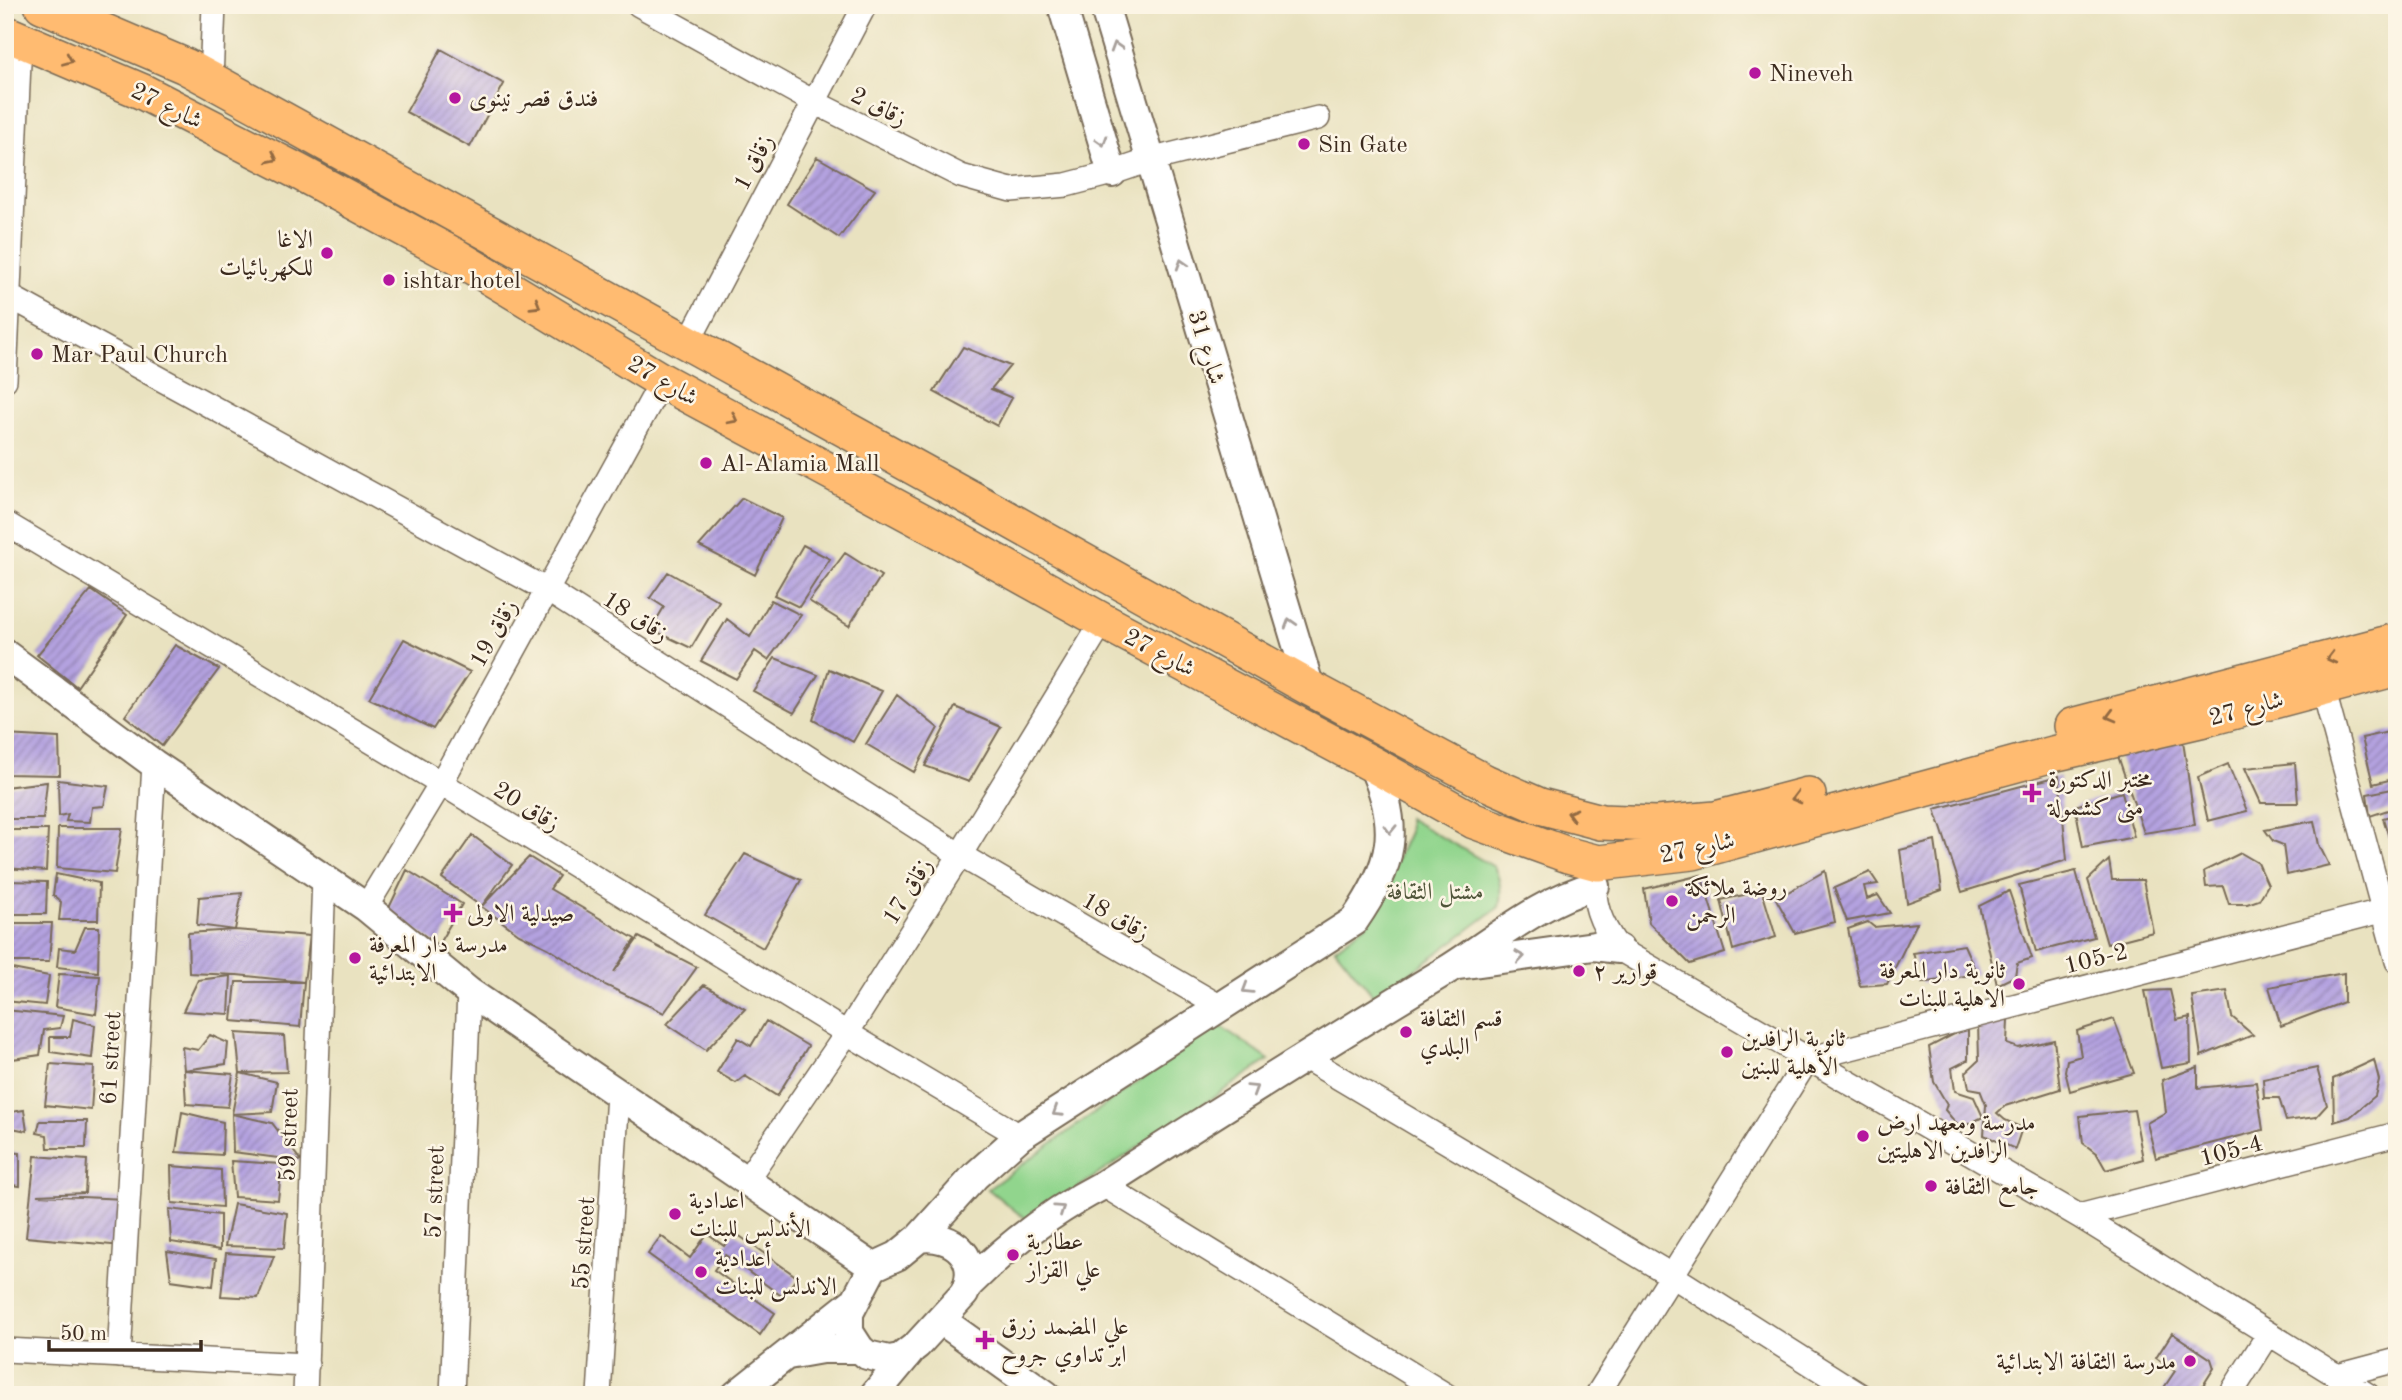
<svg xmlns="http://www.w3.org/2000/svg" width="2402" height="1400" font-family="'Old Standard TT',Amiri,serif">
<style>
.garden{fill:#91d58d;stroke:#668056;stroke-width:2}
.building{fill:url(#building-hatch)}
.lines{fill:none;stroke-linecap:round;stroke-linejoin:round}
.minor-casing{stroke:#786a57;stroke-width:26}
.tertiary-casing{stroke:#786a57;stroke-width:32}
.primary-casing{stroke:#786a57;stroke-width:38}
.minor{stroke:#fff;stroke-width:23}
.tertiary{stroke:#fff;stroke-width:28}
.primary{stroke:#ffbb71;stroke-width:35}
.oneway{stroke:#a79f9a}
.oneway2{stroke:#936b43}
.poi-dot{fill:#b5179e;stroke:#fcf5e5;stroke-width:2.5}
.labels{text-anchor:middle;stroke-width:5;stroke-linejoin:round;paint-order:stroke}
.poi-label{font-size:24px;fill:#3b2a1e;stroke:#fcf5e5;text-anchor:start}
.street-label{font-size:24px;fill:#3b2a1e;stroke:#fcf5e5}
.park-label{font-size:24px;fill:#50553a;stroke:#fcf5e5}
</style>
<defs>
<pattern id="building-hatch" width="6" height="6" patternUnits="userSpaceOnUse" patternTransform="scale(1.75)"><rect width="6" height="6" fill="#b4a2e0"/><path d="M-1 1l2-2M0 6l6-6M5 7l2-2" fill="none" stroke="#9484b5"/></pattern>
</defs>
<rect width="100%" height="100%" fill="#fcf5e5"/>
<filter id="ink" filterUnits="userSpaceOnUse"><feTurbulence type="fractalNoise" baseFrequency=".0143" numOctaves="2"/><feDisplacementMap in="SourceGraphic" scale="14" xChannelSelector="R" yChannelSelector="G"/><feConvolveMatrix kernelMatrix="1 2 1 2 8 2 1 2 1" color-interpolation-filters="sRGB"/></filter>
<filter id="wash" filterUnits="userSpaceOnUse"><feTurbulence type="fractalNoise" baseFrequency=".00686" numOctaves="4" result="noise"/><feDisplacementMap in="SourceGraphic" scale="28" xChannelSelector="R" yChannelSelector="G"/><feGaussianBlur stdDeviation="1.57" result="paint"/><feColorMatrix in="noise" values="0 0 0 0 0 0 0 0 0 0 0 0 0 0 0 0 0 1.4 0 .05"/><feComposite in="paint" operator="in"/></filter>
<g filter="url(#wash)">
<rect width="100%" height="100%" fill="#e9e2c0"/>
<path class="garden" d="M1408,818L1494,867C1501,880 1502,893 1499,907L1376,999L1335,948L1367,924L1409,832Z
M1218,1024L1269,1060L1028,1221L988,1189Z"/>
<g id="blocks">
<path class="building" d="M441,49L504,84L470,147L406,112Z
M817,157L875,190L839,238L787,204Z
M963,347L1010,366L991,389L1012,398L997,426L934,392Z
M742,498L782,518L755,575L699,546Z
M803,545L830,559L799,607L774,595Z
M845,553L881,576L849,626L809,601Z
M668,572L719,601L691,648L651,629L664,607L650,598Z
M91,590L127,615L77,687L37,655Z
M771,600L801,615L768,660L755,651L736,679L701,661L727,619L750,637Z
M404,639L470,672L433,729L369,698Z
M175,645L219,669L162,746L125,716Z
M775,658L818,675L794,713L753,691Z
M829,669L882,691L853,742L813,720Z
M897,695L938,728L914,772L866,744Z
M955,707L1001,727L969,782L925,766Z
M2397,730V778L2373,784L2362,738Z
M5,735L59,738L60,775L5,774Z
M2183,741L2195,825L2144,833L2118,756Z
M2295,763L2298,803H2261L2245,768Z
M2228,764L2247,811L2208,821L2198,777Z
M2059,776L2067,860L1962,892L1935,809Z
M58,780L108,786L104,806L92,807L90,822L66,821L68,814L59,816Z
M47,782L43,819H5V787Z
M2397,788V807L2370,816L2367,794Z
M2122,792L2134,837L2083,847L2075,806Z
M2397,814V860H2396L2383,818Z
M2314,821L2319,845L2329,865L2287,875L2283,845L2273,841L2265,830Z
M58,828H122L115,873L57,868Z
M6,830H48L46,871L5,868Z
M472,835L512,865L481,907L529,857L559,876L550,889L635,939L614,972L639,937L697,967L664,1013L605,985L548,948L519,934L442,878Z
M1935,841L1942,890L1907,903L1900,850Z
M2241,853L2258,863L2268,885L2259,900L2247,904H2229L2223,886L2206,887L2204,871Z
M745,854L801,880L763,948L705,915Z
M2109,860L2112,880H2143L2153,932L2107,944L2088,880Z
M407,870L462,904L438,945L388,910Z
M1825,871L1835,922L1795,933L1776,899Z
M2076,871L2094,937L2036,952L2019,885Z
M1870,872L1878,884L1864,886L1867,899L1878,895L1890,913L1847,921L1834,888Z
M56,874L99,883L98,920H59L61,902L53,895Z
M1701,875L1725,953L1690,964L1649,923L1644,889Z
M8,881L47,882L46,914H5Z
M1762,891L1776,937L1733,950L1721,900Z
M2009,891L2032,958L2017,963L2015,976L1997,985L1979,906Z
M242,893L235,930L197,925L199,897Z
M1868,922L1874,927L1917,923L1887,984L1860,986L1848,929Z
M5,923H52L49,962H5Z
M85,927H99L98,972L57,967L59,948L75,950Z
M235,930L310,936L304,982L237,975L189,973L188,933Z
M1964,945L1977,974L1922,983L1913,953Z
M7,968L49,976L45,1005L5,1001Z
M2344,973V1002L2281,1026L2269,987Z
M59,974L100,976L96,1014L55,1007Z
M231,976L229,1014L183,1011L198,980Z
M236,982H304L300,1027L232,1021Z
M704,985L745,1009L706,1050L667,1024Z
M2170,990L2177,1020L2190,1017L2191,1063L2161,1068L2145,991Z
M2227,991L2232,1017L2253,1035L2201,1056L2192,996Z
M5,1010L63,1016L60,1028L44,1030L40,1055L5,1060Z
M73,1019L95,1025L92,1058L50,1052V1037H70Z
M2008,1019L2007,1044L2018,1048L2054,1040L2060,1089L2005,1106L1997,1113L2005,1120L2022,1128L2015,1149L1984,1135L1986,1105L1980,1090L1969,1088L1966,1072L1979,1060L1978,1022Z
M2114,1019L2134,1073L2070,1091L2065,1071L2067,1060L2081,1056L2077,1031Z
M766,1021L808,1046L777,1096L745,1076L736,1083L717,1072L738,1038L751,1046Z
M1968,1027V1060L1952,1068L1955,1091L1974,1097L1983,1117L1960,1128L1945,1110L1947,1104L1934,1082L1929,1047Z
M236,1033L284,1036L287,1072L240,1073Z
M210,1035L228,1043L226,1064L184,1070L182,1047L198,1050Z
M2374,1060L2379,1080L2375,1096L2350,1117L2334,1122L2333,1079Z
M50,1064L94,1067L91,1110L45,1105Z
M2198,1067V1088L2256,1082L2263,1130L2156,1158L2147,1123L2166,1112L2162,1080Z
M2317,1068L2327,1105L2316,1117L2286,1121L2279,1098H2264L2263,1079Z
M184,1070L233,1074L228,1107L186,1104Z
M240,1073L277,1082L272,1112L232,1114L272,1123L301,1161L233,1152L232,1114Z
M24,1110L27,1131L12,1128L11,1144L5,1142V1113Z
M2134,1110L2143,1159L2106,1170L2097,1154L2083,1143L2080,1116Z
M182,1112L223,1122L222,1155L176,1152Z
M40,1121H87L86,1148H48L47,1135L37,1133Z
M5,1152L20,1153V1186L5,1184Z
M35,1156L87,1160L85,1193L37,1195L125,1199L122,1246L26,1237Z
M231,1161L282,1164L278,1200L234,1197Z
M171,1166L221,1170L222,1207L172,1203Z
M234,1204L287,1213L284,1248L225,1246Z
M169,1209L220,1215V1250L171,1242Z
M734,1232L797,1277L783,1297L725,1255L714,1270L775,1313L760,1335L648,1254L661,1236L690,1258L707,1234L724,1246Z
M167,1251L216,1259L213,1286L171,1280Z
M226,1253L274,1256L258,1298L221,1296Z
M2172,1333L2211,1359L2214,1368L2197,1395H2159L2175,1371L2156,1358Z"/>
</g>
</g>
<g filter="url(#ink)">
<use href="#blocks" fill-opacity="0" stroke="#786a57" stroke-width="2"/>
<g class="lines">
<defs>
<path id="minor" d="M639,5L814,102L961,176L1011,190L1066,185L1112,173L1150,160L1318,118
M211,80L214,5
M9,296L547,590L960,855L1219,1006
M688,343L865,5
M5,380L20,40
M5,523L441,783L847,1033L1020,1136
M2323,688L2397,961
M1596,870C1591,902 1600,923 1619,949L2079,1216L2368,1395
M366,907L441,783L662,381
M1304,1057L1671,1275L1860,1395
M745,1182L847,1033L960,855L1103,621
M1103,1185L1446,1395
M2079,1216L2397,1134
M5,1350L307,1365
M119,1356L154,764
M2337,1376L2397,1360
M305,1395L324,878
M452,1395L469,992
M599,1395L618,1094
M1597,1395L1808,1059L2397,907
M2230,1395L2268,1335"/>
<path id="tertiary" d="M1062,5L1112,173
M1104,5L1310,688
M5,654L154,764L366,907L469,992L873,1267
M1459,965L1594,946L1619,949
M919,1238C954,1233 982,1259 964,1294L917,1345L900,1358L889,1360L867,1355L860,1349L849,1332V1313L873,1267L897,1256L919,1238L975,1176L1020,1136L1354,921C1393,864 1402,828 1372,764
M970,1283C1010,1243 1053,1211 1103,1185C1217,1112 1331,1040 1447,970C1495,940 1539,901 1595,886
M941,1320L1046,1395
M788,1355L822,1349H860
M736,1395L852,1303
M874,1395L909,1353"/>
<path id="primary" d="M42,5L185,66L211,80L981,504L1310,688L1485,782L1540,806L1601,822L1656,824L1716,819L1808,795
M5,33L143,92L297,171L455,256L662,381L961,542L1103,621L1372,764L1474,821L1568,855L1598,863L1693,852L2053,754L2209,718L2397,668
M2072,726L2397,641"/>
</defs>
<use href="#minor" class="minor-casing"/>
<use href="#tertiary" class="tertiary-casing"/>
<use href="#primary" class="primary-casing"/>
<use href="#minor" class="minor"/>
<use href="#tertiary" class="tertiary"/>
<use href="#primary" class="primary"/>
</g>
<defs><path id="oneway-chevron" d="M-2-3.5L2.5 0L-2 3.5" fill="none" stroke-width="1.6" stroke-linecap="round" stroke-linejoin="round" transform="scale(1.75)"/></defs>
<g class="oneway">
<use href="#oneway-chevron" transform="translate(1116 47) rotate(-107)"/>
<use href="#oneway-chevron" transform="translate(1102 141) rotate(73)"/>
<use href="#oneway-chevron" transform="translate(1182 264) rotate(-107)"/>
<use href="#oneway-chevron" transform="translate(1290 623) rotate(-107)"/>
<use href="#oneway-chevron" transform="translate(1390 829) rotate(91)"/>
<use href="#oneway-chevron" transform="translate(1520 957) rotate(-8)"/>
<use href="#oneway-chevron" transform="translate(1247 989) rotate(148)"/>
<use href="#oneway-chevron" transform="translate(1253 1089) rotate(-32)"/>
<use href="#oneway-chevron" transform="translate(1057 1112) rotate(147)"/>
<use href="#oneway-chevron" transform="translate(1060 1209) rotate(-34)"/>
</g>
<g class="oneway2">
<use href="#oneway-chevron" transform="translate(68 60) rotate(23)"/>
<use href="#oneway-chevron" transform="translate(273 158) rotate(27)"/>
<use href="#oneway-chevron" transform="translate(536 305) rotate(31)"/>
<use href="#oneway-chevron" transform="translate(733 419) rotate(28)"/>
<use href="#oneway-chevron" transform="translate(2331 658) rotate(166)"/>
<use href="#oneway-chevron" transform="translate(2111 716) rotate(165)"/>
<use href="#oneway-chevron" transform="translate(1796 798) rotate(165)"/>
<use href="#oneway-chevron" transform="translate(1572 814) rotate(-165)"/>
</g>
</g>
<g class="poi-dot">
<circle cx="1755" cy="73" r="7"/>
<circle cx="455" cy="98" r="7"/>
<circle cx="1304" cy="144" r="7"/>
<circle cx="327" cy="253" r="7"/>
<circle cx="389" cy="280" r="7"/>
<circle cx="37" cy="354" r="7"/>
<circle cx="706" cy="463" r="7"/>
<path d="M2028.5 782.5h7v7h7v7h-7v7h-7v-7h-7v-7h7z"/>
<circle cx="1672" cy="901" r="7"/>
<path d="M449.5 902.5h7v7h7v7h-7v7h-7v-7h-7v-7h7z"/>
<circle cx="355" cy="958" r="7"/>
<circle cx="1579" cy="971" r="7"/>
<circle cx="2019" cy="984" r="7"/>
<circle cx="1406" cy="1032" r="7"/>
<circle cx="1727" cy="1052" r="7"/>
<circle cx="1863" cy="1136" r="7"/>
<circle cx="1931" cy="1186" r="7"/>
<circle cx="675" cy="1214" r="7"/>
<circle cx="1013" cy="1255" r="7"/>
<circle cx="701" cy="1272" r="7"/>
<path d="M981.5 1329.5h7v7h7v7h-7v7h-7v-7h-7v-7h7z"/>
<circle cx="2190" cy="1361" r="7"/>
</g>
<g class="labels">
<g class="poi-label">
<text x="1769" y="81">Nineveh</text>
<text x="469" y="106">فندق قصر نينوى</text>
<text x="1318" y="152">Sin Gate</text>
<text x="313" y="247" text-anchor="end">الاغا<tspan x="313" dy="28">للكهربائيات</tspan></text>
<text x="403" y="288">ishtar hotel</text>
<text x="51" y="362">Mar Paul Church</text>
<text x="720" y="471">Al-Alamia Mall</text>
<text x="2048" y="787">مختبر الدكتورة<tspan x="2048" dy="28">منى كشمولة</tspan></text>
<text x="1686" y="895">روضة ملائكة<tspan x="1686" dy="28">الرحمن</tspan></text>
<text x="467" y="921">صيدلية الاولى</text>
<text x="369" y="952">مدرسة دار المعرفة<tspan x="369" dy="28">الابتدائية</tspan></text>
<text x="2005" y="978" text-anchor="end">ثانوية دار المعرفة<tspan x="2005" dy="28">الاهلية للبنات</tspan></text>
<text x="1593" y="979">قوارير ٢</text>
<text x="1420" y="1026">قسم الثقافة<tspan x="1420" dy="28">البلدي</tspan></text>
<text x="1741" y="1046">ثانوية الرافدين<tspan x="1741" dy="28">الأهلية للبنين</tspan></text>
<text x="1877" y="1130">مدرسة ومعهد ارض<tspan x="1877" dy="28">الرافدين الاهليتين</tspan></text>
<text x="1945" y="1194">جامع الثقافة</text>
<text x="689" y="1208">اعدادية<tspan x="689" dy="28">الأندلس للبنات</tspan></text>
<text x="1027" y="1249">عطارية<tspan x="1027" dy="28">علي القزاز</tspan></text>
<text x="715" y="1266">أعدادية<tspan x="715" dy="28">الاندلس للبنات</tspan></text>
<text x="1001" y="1334">علي المضمد زرق<tspan x="1001" dy="28">ابر تداوي جروح</tspan></text>
<text x="2176" y="1369" text-anchor="end">مدرسة الثقافة الابتدائية</text>
</g>
<g class="street-label">
<text transform="translate(167 105) rotate(26)" y="8">شارع 27</text>
<text transform="translate(879 106) rotate(27)" y="8">زقاق 2</text>
<text transform="translate(753 162) rotate(-62)" y="8">زقاق 1</text>
<text transform="translate(1207 347) rotate(73)" y="8">شارع 31</text>
<text transform="translate(663 380) rotate(30)" y="8">شارع 27</text>
<text transform="translate(636 616) rotate(33)" y="8">زقاق 18</text>
<text transform="translate(493 633) rotate(-61)" y="8">زقاق 19</text>
<text transform="translate(1160 652) rotate(28)" y="8">شارع 27</text>
<text transform="translate(2246 708) rotate(-15)" y="8">شارع 27</text>
<text transform="translate(527 806) rotate(32)" y="8">زقاق 20</text>
<text transform="translate(1697 847) rotate(-12)" y="8">شارع 27</text>
<text transform="translate(907 891) rotate(-58)" y="8">زقاق 17</text>
<text transform="translate(1116 916) rotate(30)" y="8">زقاق 18</text>
<text transform="translate(2096 958) rotate(-14)" y="8">105-2</text>
<text transform="translate(110 1058) rotate(-87)" y="8">61 street</text>
<text transform="translate(288 1135) rotate(-88)" y="8">59 street</text>
<text transform="translate(2231 1150) rotate(-15)" y="8">105-4</text>
<text transform="translate(434 1192) rotate(-88)" y="8">57 street</text>
<text transform="translate(583 1243) rotate(-86)" y="8">55 street</text>
</g>
<g class="park-label">
<text x="1435" y="899">مشتل الثقافة</text>
</g>
</g>
<rect width="2402" height="1400" fill="none" stroke="#fcf5e5" stroke-width="28"/>
<path d="M49 1340v10h152v-10" fill="none" stroke="#3b2a1e" stroke-width="3.5"/>
<text x="60" y="1340" font-size="21" fill="#3b2a1e" stroke="#fcf5e5" stroke-width="5" paint-order="stroke">50 m</text>
</svg>
